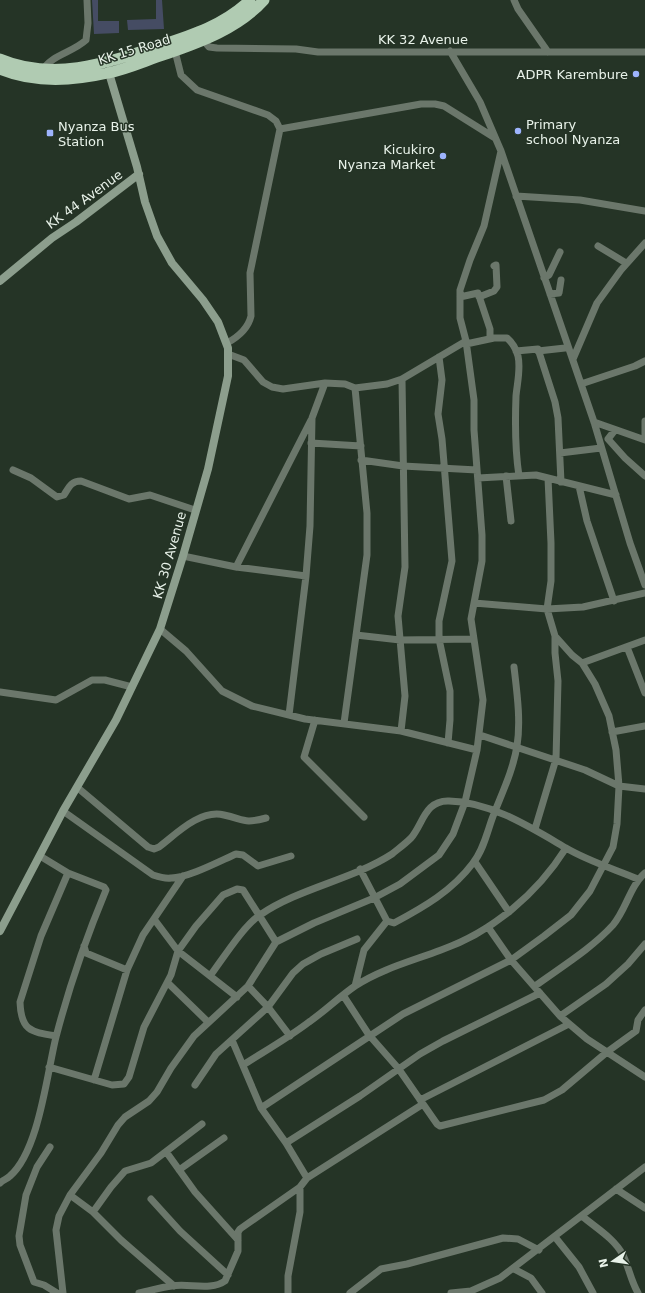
<svg xmlns="http://www.w3.org/2000/svg" width="645" height="1293" font-family="'DejaVu Sans',sans-serif">
<style>
.green{fill:#454c63}
.lines{fill:none;stroke-linecap:round;stroke-linejoin:round}
.minor{stroke:#6b776b;stroke-width:7}
.secondary{stroke:#8c9e8d;stroke-width:8}
.trunk{stroke:#b0cbb2;stroke-width:11}
.poi-dot{fill:#9eb4fd;stroke:#253426;stroke-width:1.5}
.labels{text-anchor:middle;stroke-width:3;stroke-linejoin:round;paint-order:stroke}
.street-label{font-size:13px;fill:#e8f2e9;stroke:#253426}
.poi-label{font-size:13px;fill:#e8f2e9;stroke:#253426;text-anchor:end}
</style>
<rect width="100%" height="100%" fill="#253426"/>
<path class="green" d="M92,0H98V21H119V33L94,34Z
M156,0H162L164,29L128,30L127,20L156,19Z"/>
<g class="lines">
<path class="minor" d="M514,0L518,9L548,52
M204,41L209,47L217,48L296,49L318,52H645
M175,51L181,75L197,90L268,115L276,121L280,129L250,273L251,316C248,329 238,337 227,343
M450,51L480,102L501,151L568,346L594,422L630,543L645,585
M42,71C52,54 72,53 86,40L88,23L87,0
M280,129L421,104H435L444,106L495,138
M516,196L580,200L645,211
M598,246L626,263
M544,278L549,275L560,252
M550,294L559,293L561,280
M460,297L478,293L490,329V339
M479,297L494,291L497,287L496,265L494,266
M466,344L494,338H507C513,343 516,349 518,356C521,369 517,384 516,396C515,422 515,450 519,476
M516,351L538,349L555,402L558,418L561,482
M538,351L565,348
M228,354L244,360L263,382L272,387L283,389L325,383L345,384L355,388L387,384L402,379L466,341
M439,357L442,380L438,414L442,439L452,561L439,621V639L450,691V720L448,743
M573,359L597,303L621,270L645,243
M581,384L635,366L645,361
M645,421V437
M594,422L645,440
M615,430L608,439L625,458L645,476
M311,443L361,446
M560,453L601,448
M361,460L403,466L477,470
M13,470L31,478L57,497L64,495C69,487 71,481 81,481L129,499L150,495L195,510
M506,476L511,521
M478,478L536,475L616,495
M579,486L587,521L614,601
M183,556L236,567L306,576
M236,567L311,420
M474,603L547,609L583,607L645,593
M160,629L186,651L222,691L252,706L305,719L401,731L477,750
M356,635L400,640L473,639
M627,647L645,693
M582,663L645,640
M0,692L56,700L92,680H105L132,687
M289,715L306,576L310,526L312,418L325,383
M315,720L304,757L364,817
M344,723L367,555V513L355,388
M401,731L405,696L398,616L405,567L402,379
M612,732L645,726
M480,735L585,770L619,786L645,789
M78,788L148,847L154,849L159,847C176,834 200,809 224,815C246,820 243,824 266,818
M63,811L153,875C159,877 165,879 171,878C188,878 220,861 236,854L243,855L258,866L291,856
M535,829L556,759L558,681L555,653V636
M475,862L509,912
M360,869L387,921L394,923C424,907 452,891 473,863C483,851 487,833 492,819C501,795 513,771 517,746C521,721 517,693 514,667
M154,919L178,951L237,997
M488,927L511,960L560,1016L587,1039L645,1077
M84,946L86,953L127,970
M210,976C222,960 244,925 260,915C299,888 352,880 392,854C398,849 405,844 411,838C423,824 425,800 449,801C491,802 530,827 566,848C588,861 614,869 638,879
M168,983L208,1022
M248,986L268,1007L290,1036
M355,986L364,950L387,921
M535,986C561,967 591,949 613,925C626,910 630,886 645,873
M343,995L369,1035L398,1068L437,1124L440,1126L544,1100L562,1090L607,1052L636,1031L638,1020L645,1010
M560,1016L606,984L628,964L645,944
M56,1036C31,1032 21,1031 20,1002L41,936L68,873
M232,1040L261,1108L286,1143L307,1178
M243,1065C265,1051 288,1038 309,1022C325,1011 339,997 355,986C381,969 412,961 441,950C492,932 537,894 566,848
M49,1067L112,1085L124,1084L129,1077L144,1027L171,975L178,951L196,926L223,895L237,889L243,890L276,942
M94,1080L127,970L143,935L183,876
M195,1085L216,1054L268,1007L293,973L303,964L321,954L357,939
M420,1100L569,1024
M261,1108L403,1014L511,960L544,936L571,915L590,891L613,847L617,824L619,786L616,750L609,716L595,684L582,663L572,655L555,636L547,609L551,581V543L548,478
M286,1143L360,1096L420,1054L443,1041L540,993
M50,1147L37,1167L26,1195L19,1236L20,1245L34,1282L44,1285L57,1293
M167,1153L195,1192L238,1240
M179,1170L224,1138
M0,1183C3,1180 7,1179 10,1176C39,1151 47,1073 56,1037C69,987 86,938 106,890L104,887L68,873L40,856
M616,1189L645,1208
M70,1195L93,1212L121,1240L174,1286
M151,1199L180,1231L228,1275
M93,1212L111,1187L125,1171L151,1163L202,1124
M582,1216C596,1228 614,1238 623,1255C629,1268 631,1281 638,1293
M555,1237L579,1267L593,1293
M514,1269L531,1278L542,1293
M63,1293L56,1230L59,1216L70,1195L101,1153L118,1125L125,1117L149,1101L157,1092L171,1068L194,1036L248,986L276,942L314,923L374,898L400,884L439,855L453,834L465,802L477,750L483,700L471,619L482,561V535L474,430V400L466,341L460,318V290L470,260L484,226L501,151
M139,1293C150,1291 161,1287 172,1286C188,1283 211,1291 225,1281L238,1251V1232L240,1229L300,1187L307,1178L423,1104
M288,1293V1276L300,1212V1187
M350,1293L381,1269L407,1264L503,1238L518,1239L539,1250
M451,1293L471,1291L500,1278L645,1167"/>
<path class="secondary" d="M0,281L52,238L76,222L139,174
M0,931L63,811L116,720L160,629L183,556L208,469L228,376V348L218,322L203,300L172,263L157,236L145,202L137,167L109,73"/>
<path class="trunk" d="M0,59C52,81 104,64 155,47C189,36 223,26 250,0
M0,69C33,83 73,81 108,73C128,69 147,60 166,54C201,42 239,28 264,0"/>
</g>
<g class="poi-dot">
<circle cx="636" cy="74" r="4"/>
<circle cx="518" cy="131" r="4"/>
<rect x="46" y="129" width="8" height="8" rx="2"/>
<circle cx="443" cy="156" r="4"/>
</g>
<g class="labels">
<g class="street-label">
<text x="423" y="44">KK 32 Avenue</text>
<text transform="translate(134 49) rotate(-17)" y="5">KK 15 Road</text>
<text transform="translate(84 199) rotate(-36)" y="5">KK 44 Avenue</text>
<text transform="translate(169 555) rotate(-74)" y="5">KK 30 Avenue</text>
</g>
<g class="poi-label">
<text x="628" y="79">ADPR Karembure</text>
<text x="526" y="129" text-anchor="start">Primary<tspan x="526" dy="15">school Nyanza</tspan></text>
<text x="58" y="131" text-anchor="start">Nyanza Bus<tspan x="58" dy="15">Station</tspan></text>
<text x="435" y="154">Kicukiro<tspan x="435" dy="15">Nyanza Market</tspan></text>
</g>
</g>
<g transform="translate(613 1261) rotate(257)" stroke="#253426" stroke-width="3" paint-order="stroke">
<path d="M0-3L7 15L0 10L-7 15Z" fill="#e8f2e9"/>
<text y="-6" font-size="11" font-weight="bold" text-anchor="middle" fill="#e8f2e9">N</text>
</g>
</svg>
